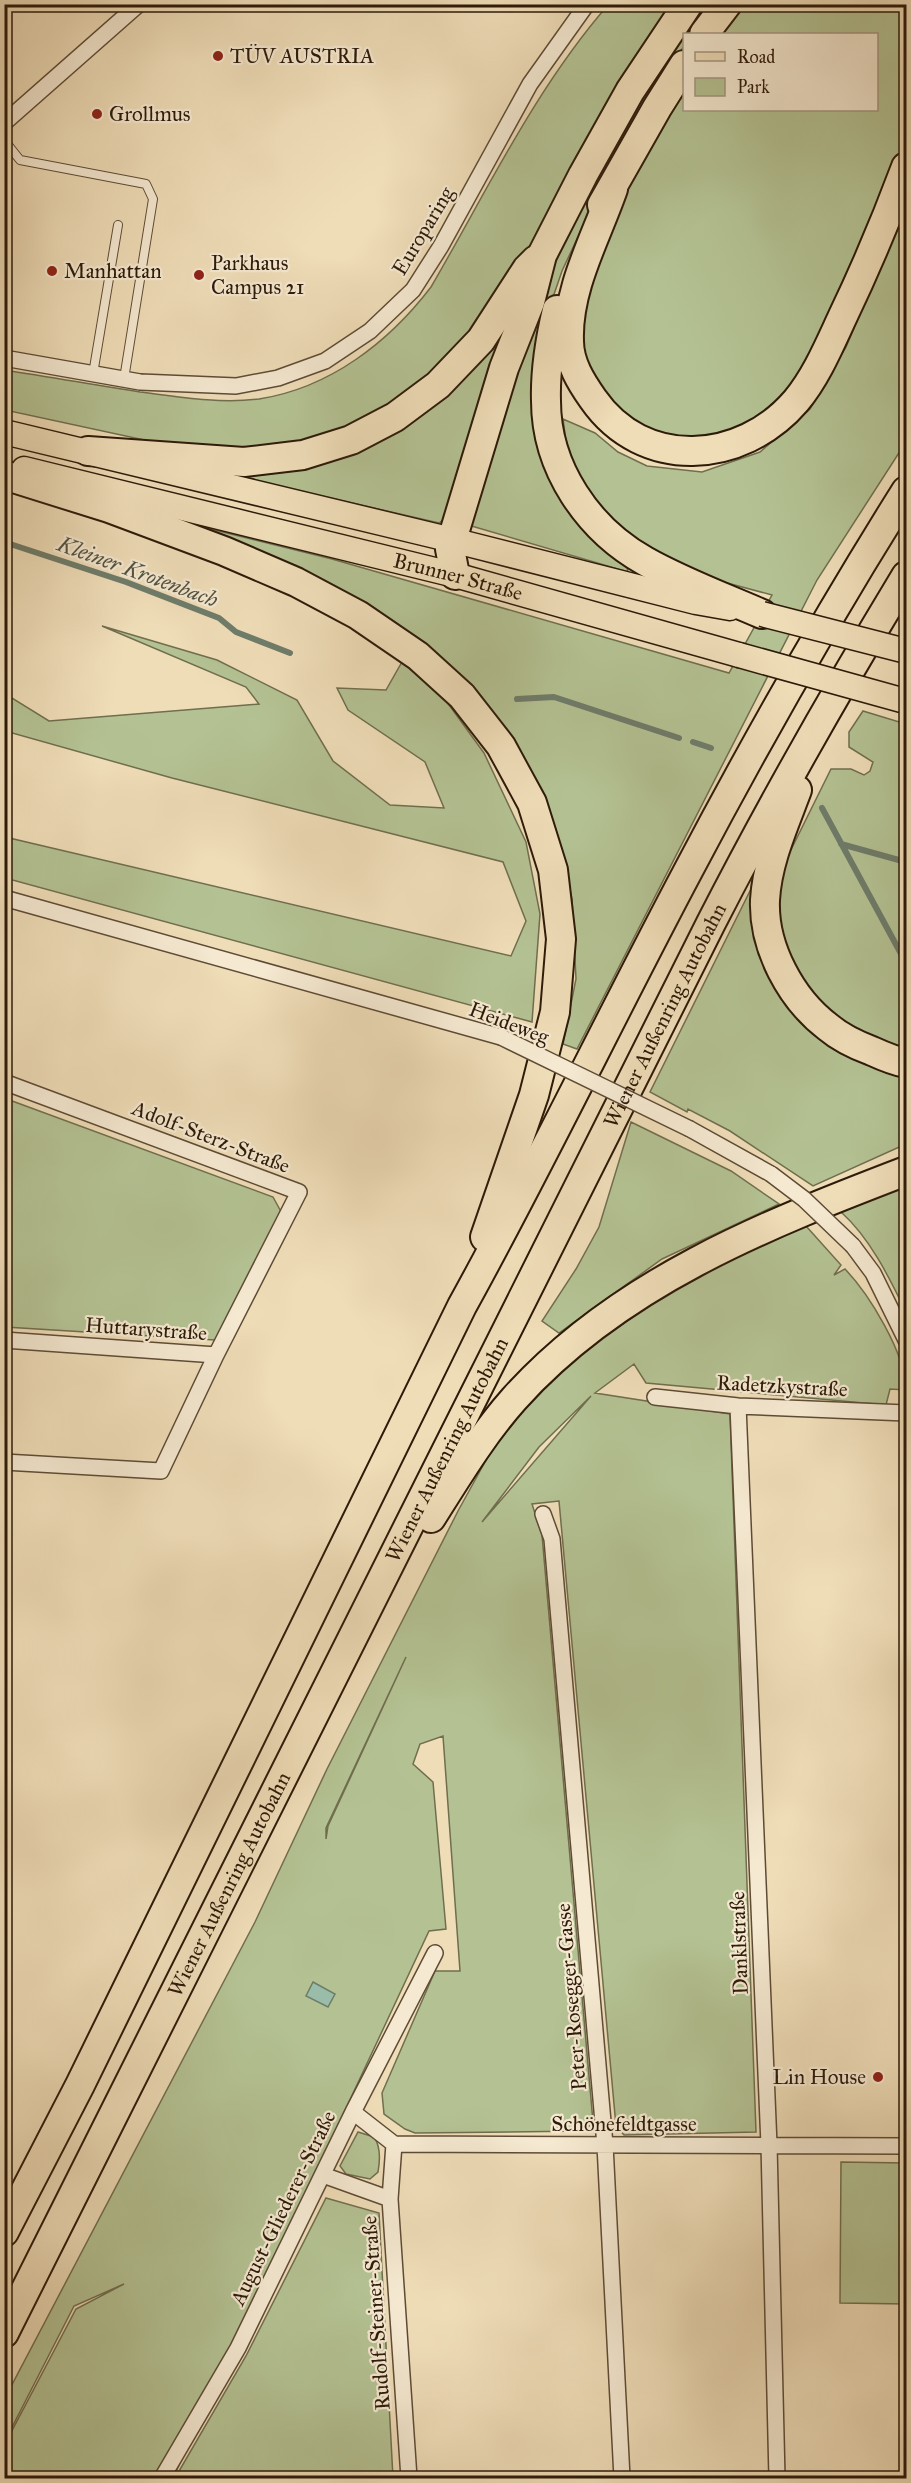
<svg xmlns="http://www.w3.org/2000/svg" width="911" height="2483" font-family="'IM FELL Great Primer',serif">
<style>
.green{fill:#b4c293;stroke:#706e4e;stroke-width:1.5;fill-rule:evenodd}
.water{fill:#9abdaa;stroke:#6e7c6a;stroke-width:1.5}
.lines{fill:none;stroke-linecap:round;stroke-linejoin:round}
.stream{stroke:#6e7c6a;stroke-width:6}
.lane-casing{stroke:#5e4b35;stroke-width:10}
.street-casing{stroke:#5e4b35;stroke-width:18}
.primary-casing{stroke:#2d1a09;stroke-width:27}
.highway-casing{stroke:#2d1a09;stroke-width:32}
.lane{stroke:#f5e9d1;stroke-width:8}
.street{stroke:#f5e9d1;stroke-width:15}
.primary{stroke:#efddb8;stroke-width:24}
.highway{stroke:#efddb8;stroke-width:28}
.street-bridge-casing{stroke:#5e4b35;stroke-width:18;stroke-linecap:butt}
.primary-bridge-casing{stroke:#2d1a09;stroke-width:27;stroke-linecap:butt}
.street-bridge{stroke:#f5e9d1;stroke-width:15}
.primary-bridge{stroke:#efddb8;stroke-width:24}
.poi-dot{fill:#8f2418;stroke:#f5e9d1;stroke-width:2}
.labels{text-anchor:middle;stroke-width:4.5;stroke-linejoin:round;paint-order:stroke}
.poi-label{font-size:21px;fill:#2d1a09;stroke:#f5e9d1;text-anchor:start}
.street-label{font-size:21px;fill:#2d1a09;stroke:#f5e9d1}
.water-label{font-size:22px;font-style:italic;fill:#535341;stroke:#f5e9d1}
</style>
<rect width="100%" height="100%" fill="#efddb8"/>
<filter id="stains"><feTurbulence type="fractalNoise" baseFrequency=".00333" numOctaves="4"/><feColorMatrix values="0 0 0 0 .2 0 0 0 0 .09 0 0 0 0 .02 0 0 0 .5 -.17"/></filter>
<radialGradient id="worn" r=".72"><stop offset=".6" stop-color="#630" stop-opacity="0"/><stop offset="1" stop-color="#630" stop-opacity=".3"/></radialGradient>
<path class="green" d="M608,5H672L511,278L480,325L428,382L335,436L261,451L172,446L5,410L4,370C50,377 95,385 140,392C179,397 220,404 259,399C330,388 389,342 431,287C487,191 535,89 608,5Z
M703,5H715L692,34H684V46L642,111L599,192L562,271L550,306L536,409L626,562L628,572L468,525L525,336L553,268L589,189L633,106Z
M744,5H906V136L868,239L815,352L788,393L756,425L722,440L644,432L586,375L578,343L585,282L618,202L684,89V110H876V34H721Z
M906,206V442L817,580L577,1049L563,1044L576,979L572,899L561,848L480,703L178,521L332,559L729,673L772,595L716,580L653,552L600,513L569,464L563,419L595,433L618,452L647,466L702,472L760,452L810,409L846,347Z
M505,329L447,517L439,523L234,476L300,464Z
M102,626L217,660L297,700L333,761L390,805L444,808L425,762L348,710L337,688L386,690L402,662L444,698L484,753L526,842L540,914L532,1022L5,878V837L511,956L526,921L503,862L172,778L5,731L4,693L49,721L259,704L246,687Z
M863,711L906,724V1049L888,1046L840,1021L799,979L778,929L780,872L831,769H851L864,775L870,771L873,762L849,747V732Z
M751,889L761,954L906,1073V1144L813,1186L730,1131L688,1109L687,1112L650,1092Z
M4,1098L273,1197L285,1219L215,1340L5,1327Z
M631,1122L731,1171L779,1204L662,1259L559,1333L542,1321L576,1269L599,1227Z
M906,1186V1258L900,1261L906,1279V1312C889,1277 870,1238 841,1212Z
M806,1226L841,1265L834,1275L845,1269C869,1294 906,1354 906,1390L890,1389L886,1405L646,1383L634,1364L595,1393L730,1414L756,2132L624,2135L616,2126L559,1501L532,1504L542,1535L593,2122L584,2131L415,2133L405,2129L384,2114L382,2093L435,1971H460L443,1736L420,1744L413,1764L433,1782L446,1929L429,1931L173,2478H5V2444L76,2309L124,2284L74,2306L5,2441V2398L255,1922L327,1769L458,1511L501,1433L559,1369L651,1300L735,1255ZM591,1396L482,1522L539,1447ZM406,1657L328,1826L326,1839V1828Z
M358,2132L374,2137C381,2147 380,2161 378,2172L370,2179L346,2174L340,2166Z
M841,2162L906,2163V2304L840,2303Z
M326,2198L379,2213L393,2478H175L246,2356Z"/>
<path class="water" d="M313,1982L335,1994L328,2007L306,1996Z"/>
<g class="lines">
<path class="stream" d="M4,542L126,582L219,618L236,632L290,653
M517,699L554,697L679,738
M693,742L711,748
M822,808L906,963
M841,844L906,862"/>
<defs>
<path id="lane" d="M4,140L20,160L146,184L153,199L124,379
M93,374L118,225"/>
<path id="street" d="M4,123L139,4
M4,358L140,382L236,386L278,378L325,361L370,331L413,290L441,246L530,84L587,4
M4,898L501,1037
M4,1082L299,1192L216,1355L161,1471L4,1462
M690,1129L771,1174
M853,1246L873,1273L906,1340
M4,1340L216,1355
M655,1397L738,1406L906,1413
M738,1406L769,2145L777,2478
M543,1514L552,1539L605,2145L622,2478
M353,2112L394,2144L906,2146
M394,2144L390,2199L409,2478
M323,2175L390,2199
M162,2478L238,2348L353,2112L435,1953"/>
<g id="primary">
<path d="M4,432L452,540L696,602L730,608"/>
<path id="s1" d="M24,469L455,575L739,655"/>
</g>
<g id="highway">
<path d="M704,34L727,4"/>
<path d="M613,189C596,238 567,288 569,341C569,363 581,382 593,399C643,471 741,465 796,401C816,377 829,346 842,318C866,268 887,218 906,167"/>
<path d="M602,205L657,108L684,65"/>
<path d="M557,310C550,340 545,370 546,401C546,468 588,529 645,561C682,582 723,597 762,614"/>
<path d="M88,451L244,462L303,455L351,440L395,417L438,385L481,340L527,269L536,260"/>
<path d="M4,475L109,508L224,551L296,582L358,615L418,656L462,696L501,746L532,803L553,870L561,939L555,1012L534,1095L485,1237"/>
<path d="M455,575L450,549L452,540L504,368L530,302L542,255L583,175L630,91L688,4"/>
<path d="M797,790C784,825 767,862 765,900C763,947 791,999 828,1027C841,1038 856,1045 872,1051C883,1056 894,1061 906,1063"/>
<path d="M431,1518C457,1477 482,1435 514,1399C618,1283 765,1225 906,1171"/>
<path d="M4,2232L80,2085L462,1306C541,1163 611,1016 688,871C756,742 828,615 906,491"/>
<path id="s2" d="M4,2333L711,923C772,804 837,690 906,576"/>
</g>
</defs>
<use href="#lane" class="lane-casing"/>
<use href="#street" class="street-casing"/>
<use href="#primary" class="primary-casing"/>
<use href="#highway" class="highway-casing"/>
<use href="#lane" class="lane"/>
<use href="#street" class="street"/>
<use href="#primary" class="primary"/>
<use href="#highway" class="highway"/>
<defs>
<path id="street-bridge" d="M501,1037L690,1129
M771,1174L804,1199L853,1246"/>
<path id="primary-bridge" d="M762,614L906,651
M739,655L905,701"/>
</defs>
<use href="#street-bridge" class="street-bridge-casing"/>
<use href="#primary-bridge" class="primary-bridge-casing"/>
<use href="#street-bridge" class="street-bridge"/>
<use href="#primary-bridge" class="primary-bridge"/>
</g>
<g class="poi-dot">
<circle cx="218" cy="56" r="6"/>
<circle cx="97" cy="114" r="6"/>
<circle cx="52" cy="271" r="6"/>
<circle cx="199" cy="275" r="6"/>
<circle cx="878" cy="2077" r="6"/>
</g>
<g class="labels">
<g class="poi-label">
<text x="230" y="63">TÜV AUSTRIA</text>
<text x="109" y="121">Grollmus</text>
<text x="211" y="270">Parkhaus<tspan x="211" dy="24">Campus 21</tspan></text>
<text x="64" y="278">Manhattan</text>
<text x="866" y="2084" text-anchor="end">Lin House</text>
</g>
<g class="street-label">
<text transform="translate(423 231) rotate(-59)" y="7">Europaring</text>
<text dy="7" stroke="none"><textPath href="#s1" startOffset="447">Brunner Straße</textPath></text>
<text dy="7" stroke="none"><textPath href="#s2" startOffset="1474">Wiener Außenring Autobahn</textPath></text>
<text transform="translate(509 1023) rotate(21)" y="7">Heideweg</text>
<text transform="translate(211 1137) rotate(21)" y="7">Adolf-Sterz-Straße</text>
<text transform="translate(146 1329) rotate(4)" y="7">Huttarystraße</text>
<text transform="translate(782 1386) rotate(3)" y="7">Radetzkystraße</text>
<text dy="7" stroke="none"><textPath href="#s2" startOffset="988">Wiener Außenring Autobahn</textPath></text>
<text dy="7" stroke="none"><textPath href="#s2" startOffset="502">Wiener Außenring Autobahn</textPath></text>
<text transform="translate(739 1943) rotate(-92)" y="7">Danklstraße</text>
<text transform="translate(571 1997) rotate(-95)" y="7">Peter-Rosegger-Gasse</text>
<text x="624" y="2131">Schönefeldtgasse</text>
<text transform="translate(283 2208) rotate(-64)" y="7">August-Gliederer-Straße</text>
<text transform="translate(376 2313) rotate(-94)" y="7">Rudolf-Steiner-Straße</text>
</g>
<g class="water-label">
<text transform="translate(138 571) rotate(20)" y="8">Kleiner Krotenbach</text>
</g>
</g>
<rect width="911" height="2483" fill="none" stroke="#efddb8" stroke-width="24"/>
<rect x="6" y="6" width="899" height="2471" fill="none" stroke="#2d1a09" stroke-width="3"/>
<rect x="12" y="12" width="887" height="2459" fill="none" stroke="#2d1a09" stroke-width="1.5"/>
<rect x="683" y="33" width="195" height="78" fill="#f5e9d1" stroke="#a59681" stroke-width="1.5"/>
<rect x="695" y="52" width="30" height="9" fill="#efddb8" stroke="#a59681" stroke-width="1.5"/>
<text x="737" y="63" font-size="18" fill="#2d1a09">Road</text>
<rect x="695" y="78" width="30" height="18" fill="#b4c293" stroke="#a59681" stroke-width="1.5"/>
<text x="737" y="93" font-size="18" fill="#2d1a09">Park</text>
<rect width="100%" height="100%" filter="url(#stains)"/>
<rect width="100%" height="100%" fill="url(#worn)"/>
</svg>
